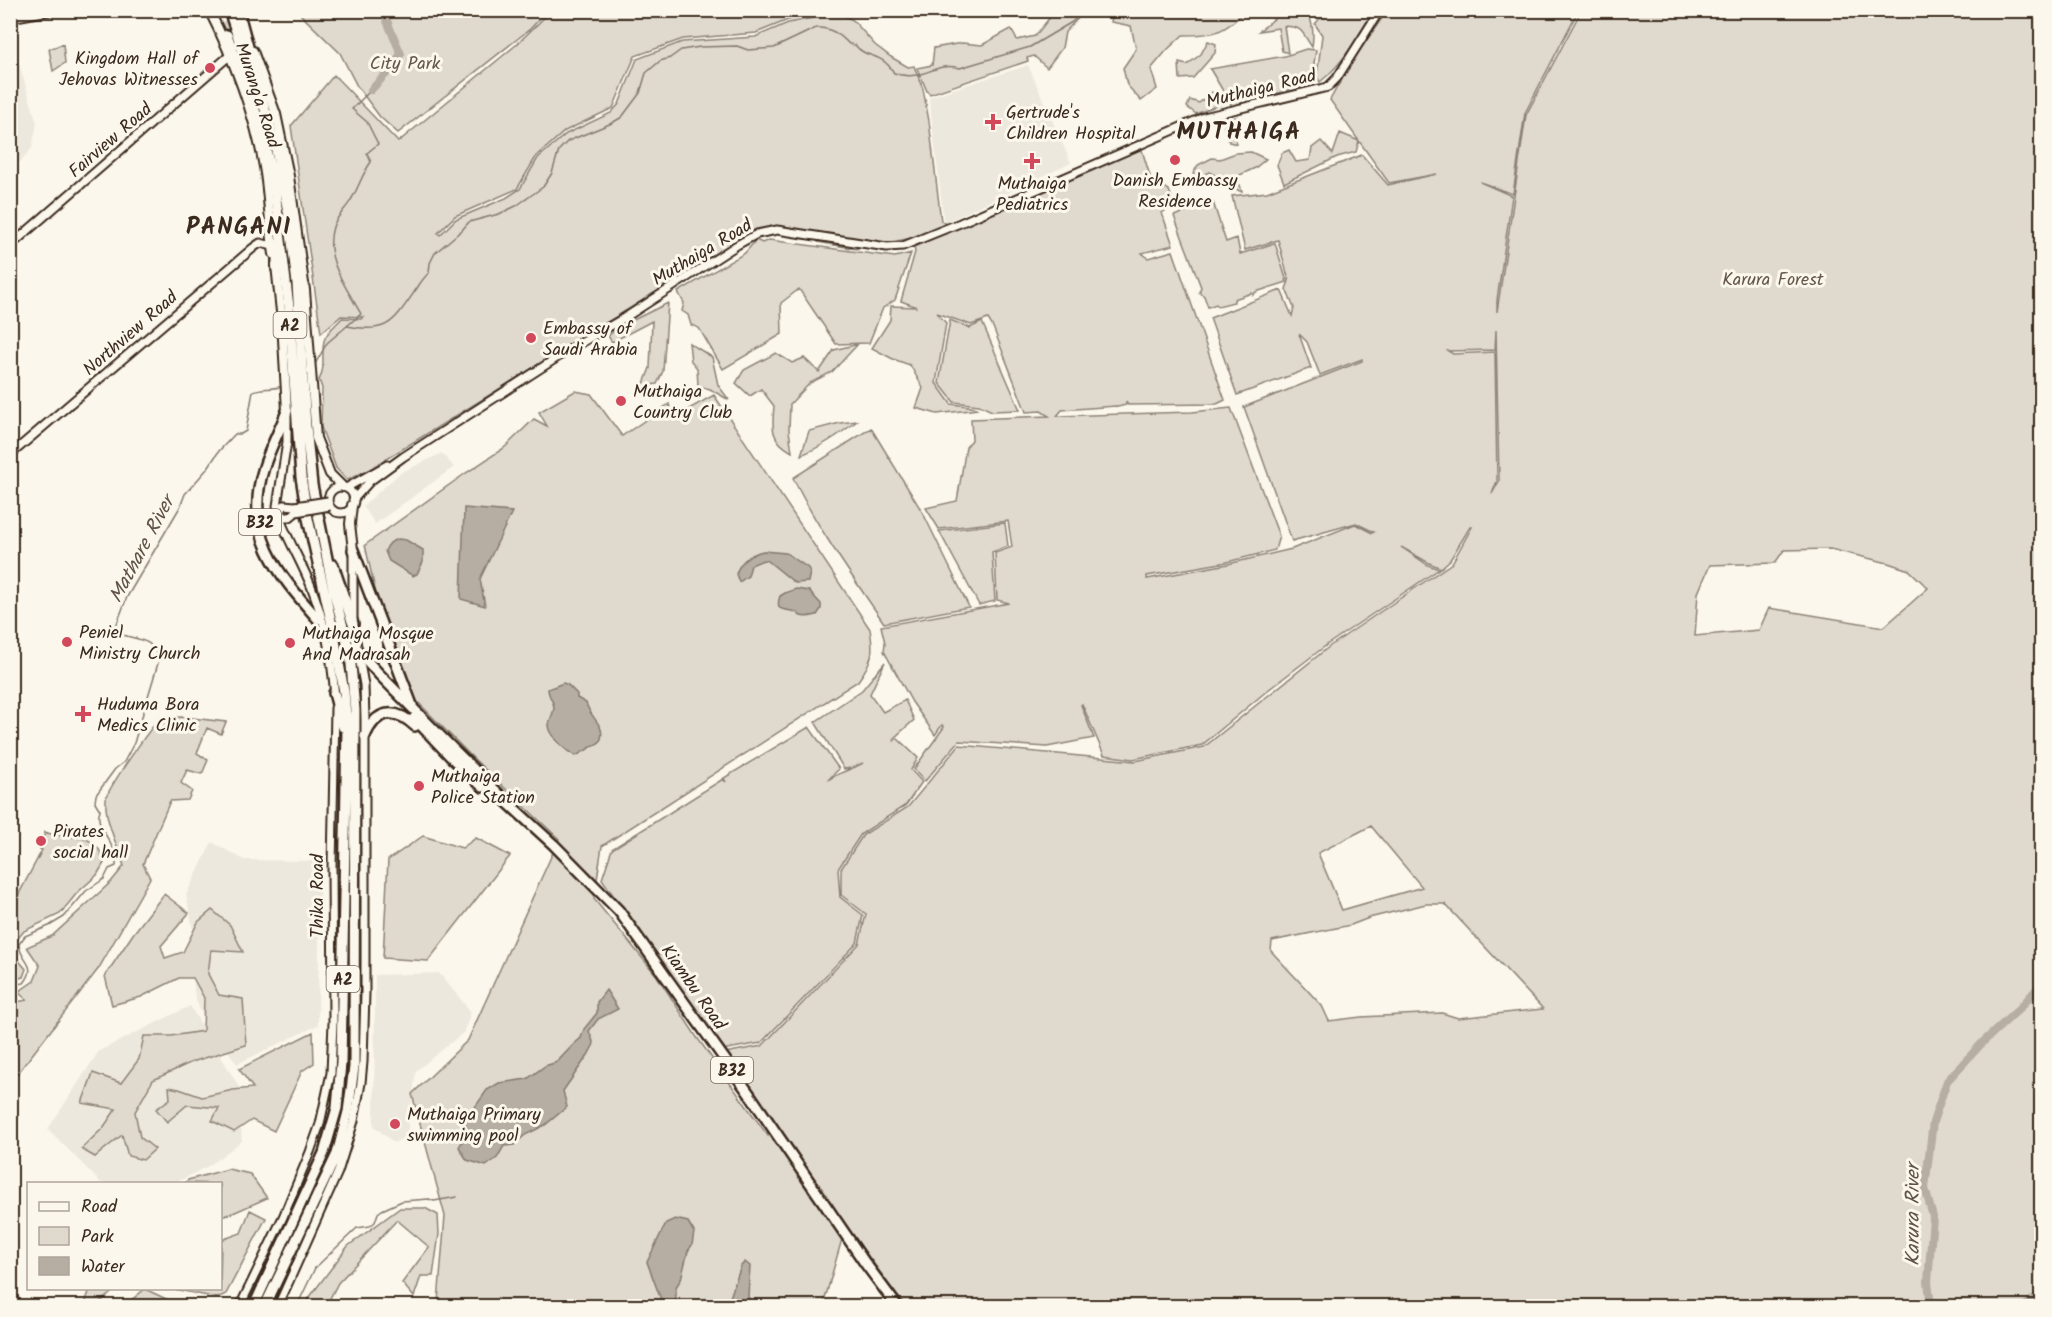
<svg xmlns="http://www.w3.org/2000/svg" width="2052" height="1317" font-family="Kalam,sans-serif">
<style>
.built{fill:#ede8dd}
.green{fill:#dfd9ce;stroke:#8d8276;stroke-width:1.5;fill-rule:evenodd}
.water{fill:#b6aea2;stroke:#85796d;stroke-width:1.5}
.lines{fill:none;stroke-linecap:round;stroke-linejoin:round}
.stream{stroke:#85796d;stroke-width:1.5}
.river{stroke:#b6aea2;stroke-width:8}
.primary-tunnel{stroke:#d5cec3;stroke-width:8;stroke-dasharray:8 4;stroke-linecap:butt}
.highway-tunnel{stroke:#d5cec3;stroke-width:9;stroke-dasharray:9 4.5;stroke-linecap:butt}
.secondary-casing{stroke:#3b2a1e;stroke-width:11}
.primary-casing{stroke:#3b2a1e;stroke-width:12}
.highway-casing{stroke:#3b2a1e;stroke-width:14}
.secondary{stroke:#fbf7ec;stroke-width:7}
.primary{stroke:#fbf7ec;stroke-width:8}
.highway{stroke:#fbf7ec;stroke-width:9}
.secondary-bridge-casing{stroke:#3b2a1e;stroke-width:11;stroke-linecap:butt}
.secondary-bridge{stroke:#fbf7ec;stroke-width:7}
.poi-dot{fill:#d1495b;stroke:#fbf7ec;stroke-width:2}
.labels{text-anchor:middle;stroke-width:6;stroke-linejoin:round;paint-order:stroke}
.shield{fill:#fbf7ec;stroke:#75685c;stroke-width:1.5}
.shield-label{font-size:16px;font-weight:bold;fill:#3b2a1e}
.poi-label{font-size:18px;fill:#3b2a1e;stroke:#fbf7ec;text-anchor:start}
.park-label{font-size:18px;fill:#64564a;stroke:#fbf7ec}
.street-label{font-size:18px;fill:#3b2a1e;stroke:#fbf7ec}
.water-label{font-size:20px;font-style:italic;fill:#605246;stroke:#fbf7ec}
.district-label{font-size:24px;font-weight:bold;letter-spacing:1.5px;fill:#3b2a1e;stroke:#fbf7ec}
</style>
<rect width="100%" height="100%" fill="#fbf7ec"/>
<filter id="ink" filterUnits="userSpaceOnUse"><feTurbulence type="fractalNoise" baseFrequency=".0167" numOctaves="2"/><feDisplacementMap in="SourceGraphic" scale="12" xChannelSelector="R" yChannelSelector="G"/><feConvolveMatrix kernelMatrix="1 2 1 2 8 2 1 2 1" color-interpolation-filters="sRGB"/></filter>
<g filter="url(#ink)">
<path class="built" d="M10,34L37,123L32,148L20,162L11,164Z
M1028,65L1071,163L944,223L929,97Z
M442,453L454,467L375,524L363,506L400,473Z
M212,842L244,860L320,861L318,1025L237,1064L200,1011L194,993L193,929L186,895Z
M439,973L471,1012L464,1032L416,1071L407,1136L394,1143L374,1126L375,975Z
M190,1006L252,1108L253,1117L241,1127L242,1141L210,1165L179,1181V1183H101L48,1129L99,1051Z"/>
<path class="green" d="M836,10L788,20L756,33L683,39L635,56L613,108L565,131L536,157L517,189L455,216L438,233L440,235L456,219L506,198L520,189L538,158L566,134L611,113L619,104L637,59L682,42L755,37L788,23L838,13L853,20L875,45L891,57L908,67L914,66L923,89L929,121L941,221L952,228L1141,147L1151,179L1169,190L1174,205L1162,213L1173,245L1142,253L1148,258L1173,251L1225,400L1217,404L1128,405L1126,401V405L1118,407L1116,406L1062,410L1057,416L1192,412L1231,408L1279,536L1275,550L1227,562L1147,576V579L1228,564L1292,549L1355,524L1372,533L1374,532L1356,523L1292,541L1244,407L1362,361V359L1320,375L1307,342L1299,334L1311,368L1237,395L1210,318L1281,290L1292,316L1294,308L1286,289L1289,281L1278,240L1245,250L1232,196L1267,192L1362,155L1388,185L1437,174L1389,183L1359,141L1356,152L1337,157L1284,183L1277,165L1282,153L1289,150L1296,162L1310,160L1312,148L1321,141L1333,154L1340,133L1359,141L1330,100L1350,64L1387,11H1578L1525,113L1513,194L1480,182L1512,196L1497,300V312L1526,115L1581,11H2041V1306H905L719,1054L762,1046L859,944L866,914L841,895V869L863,835L908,807L959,745L1135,761L1204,747L1330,646L1452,563L1472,527H1470L1450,560L1441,568L1429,563L1401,547L1428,565L1439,569L1328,644L1268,690L1202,745L1133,759L1104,755L1082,704L1081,705L1094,738L1047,747L959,741L925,781L914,769L944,727L942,725L935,735L912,702L884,651L885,643L881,626L1009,603L997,600L995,553L1012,547L1008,521L939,529L926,508L957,501L966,447L972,440L971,419L1049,416L1041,411L1026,412L993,327L988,319L971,325L937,313L946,323L936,383L951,404L968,406L978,409L937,414L916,408L923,388L910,365L893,359L872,348L890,320L891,306L917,307L901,301L915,252L912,238L887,243L870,241L856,249L818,242L808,231L778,227L756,230L370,469L347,480L336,468L321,427L322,388L319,380C326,368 321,354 324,341C326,332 336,325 342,318L361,319L363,317L341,316L321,333L291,126L334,75L398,142L516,45L551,11ZM1496,330L1499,481L1492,494L1497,481L1495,352L1453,354L1448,351L1495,350ZM1830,549L1888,563L1909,570L1928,588L1884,627L1769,608L1759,630L1695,636L1698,593L1710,565L1775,563L1784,550ZM1371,826L1422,887L1342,910L1318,853ZM1426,904H1445L1543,1009L1458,1018L1442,1013L1361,1017L1329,1021L1322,1006L1271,951L1272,941L1351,925L1369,918Z
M1285,10L1306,11C1313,20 1314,35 1312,47C1301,32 1304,27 1284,26L1288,53L1282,51L1278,28L1259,31Z
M300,11V10L547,11L530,29L398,133L380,117L357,86L340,53L299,13Z
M1055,11H1085L1065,32L1062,48L1047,68L1034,56L1027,58L1028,61L930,94L927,91L917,68L932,65L934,48L962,43L982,45L1011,29L1017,40L1035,36Z
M1113,11H1245C1223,34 1214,35 1183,35L1167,50L1151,69L1157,89L1141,101L1127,85L1123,68L1136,49L1131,26L1111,22Z
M1322,11H1373C1359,36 1343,64 1320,82L1317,77L1322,35L1315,24L1325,13Z
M1208,41L1216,44L1215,53L1193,78L1180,79L1179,63L1187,65L1201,54Z
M63,44L65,63L53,71L49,49Z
M1306,49L1316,50L1311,84L1232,106L1210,69L1285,56Z
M1212,92L1221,104L1196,114L1187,107L1190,100L1199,103Z
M1238,117L1234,133L1237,144L1229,142L1224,127L1228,118Z
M1251,152L1266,159L1255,168L1231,179L1240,185L1242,192C1229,187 1222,178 1209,172L1199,177L1193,174L1198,165L1212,158L1220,159L1236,153Z
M1213,202L1226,242L1237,238L1240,254L1275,243L1287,282L1256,292L1253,295L1252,293L1234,299V302L1218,306L1216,304L1208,307L1204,296L1199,292L1201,287L1174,216Z
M756,240L762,243L769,240L895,257L911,253L895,300L883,308L869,343L836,344L799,289L781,303L782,334L723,369L699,328L691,325L688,315L682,311L684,303L678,292L745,253Z
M668,303L663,371L657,384L643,386L650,368L652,321L612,342L608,336L619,327Z
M950,320L970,328L982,322L1020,410L992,411L979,405L954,402L939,383Z
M689,343L712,357L718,385L729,400L710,389L698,386L697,368L691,361Z
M858,344L832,372L810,383L790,404L789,430L792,452C770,440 772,428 774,406L761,389L750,396L736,383L744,370L776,353L792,363L804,358L819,372L834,350Z
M575,391L591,394L622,436L669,404L673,418L714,395L870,629C874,653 873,660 858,681L602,846L594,899L657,976L696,1036L768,1136L769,1131L842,1239L823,1306H440L438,1302L445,1216L412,1094L468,1040L559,839L472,757L408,692L378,603L365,545L466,473L504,448L534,419L547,426L539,412Z
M857,421C839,435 822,447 801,455L809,431L840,423Z
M871,428L923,513L969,607L884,623C852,576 818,529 793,478Z
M1005,523L1008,546L992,552L995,601L979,605L939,531Z
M885,662L870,694L883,712L905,700L914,720L893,739L894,741L897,738L918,758L911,770L922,782L906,805L861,834L838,869L840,897L863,915L857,943L761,1043L722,1050L602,879L612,849L723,779L726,782L724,778L809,727L839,769L828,780C839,772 851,770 863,763L852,768L844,769L815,722L862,690Z
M183,717L226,722L221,734L207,728L197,753L208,760L202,774L187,770L181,783L192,791L188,800L170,801L143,864L150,878L99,968L11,1082V1003L27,1000L18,992L34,981L40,966L27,947L52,936L111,882L124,866C118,847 104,819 106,799C107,789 151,727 160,718Z
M45,832C67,842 97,827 104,863L97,875L77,893L60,914L24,931L14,943L15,956L26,969L23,977L11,980V909L42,850L40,849Z
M423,836L462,848L476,838L510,856L428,961L383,958L388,860Z
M164,894L189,913L161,946L165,958L183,952L198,922L212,910L230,925L243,952L211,950L208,974L219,995L243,999L246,1045L192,1062L153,1080L135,1112L140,1137L155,1149L143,1160L128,1156L122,1135L95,1157L81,1149L103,1128L116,1109L82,1103L93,1073L121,1083L139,1059L144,1036H171L203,1031L204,998L193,978H179L141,997L112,1005L105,976L133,934Z
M313,1032L314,1063L302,1071L274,1131L252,1120L234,1132L212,1121L219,1108L187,1105L167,1122L156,1109L170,1099L169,1087L179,1089L202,1097L233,1090L253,1088L239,1069Z
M228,1169L250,1174L267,1198L233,1213L221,1216L220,1184L185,1183L188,1180Z
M400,1208H425L438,1215L439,1234L433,1276H421L414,1297L402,1283L429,1247L397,1220L338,1283L326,1306H303L348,1246Z
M250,1210L266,1218L226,1294L217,1298L174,1289L220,1288L221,1240L241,1233Z
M90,1289V1288L116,1289L95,1306H84Z
M145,1289L181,1306H182H124Z"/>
<path class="water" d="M464,508L512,512L480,579L485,606L461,599Z
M398,539L406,540L423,550V562L417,574L413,576L389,561L385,551C388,544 391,541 398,539Z
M763,551L786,553L808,568L810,572L808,582L795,583L768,561L763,560L751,565L748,576L739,582L736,574C740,561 751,554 763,551Z
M796,589L809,591L821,604V609L817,615C812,616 806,618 801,616C795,613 799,612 792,611C782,609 775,611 780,596L785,593Z
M563,683L568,685L577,694V698L586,703C591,720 607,725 600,742L576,756C567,752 549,736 549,725C549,719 554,714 554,707C553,700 548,696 548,689Z
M606,990L618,1009L598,1019L589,1031L594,1044L588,1055L563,1091L567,1107L545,1125L525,1135L514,1145L504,1146L497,1158L486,1166L467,1160L459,1147L463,1140L461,1133L468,1117L487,1090L499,1083L527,1079L545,1066L557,1062L573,1045L581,1038L584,1029L597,1013V1002Z
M675,1219L688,1222L694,1232L692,1245L688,1251L681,1279L676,1287V1300L663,1305L647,1262L666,1223Z
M745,1262L750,1266L748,1296L751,1305L750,1306H727L741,1266Z"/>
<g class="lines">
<path class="stream" d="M1115,10H1116
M347,326C387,334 393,323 415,291C420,284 422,279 429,273L430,263L435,253L462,230L469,222L499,214L516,206L543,187L552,173L559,150L568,141L612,123L622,117L640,93L646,73L660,61L670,58L681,50L700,47L737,46L748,50L774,48L816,28C829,27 840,34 849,44L855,45C867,60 881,51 894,73C925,83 932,61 960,68L1030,47L1072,22L1084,10
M314,366L327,343L361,314C347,288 323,259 333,227C336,217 346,209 351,200C359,187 362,174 371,162L367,153L378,144L367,122L352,109L371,90
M10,985L24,983C39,964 20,962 19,944L25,936L49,926L64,917L86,891L104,879L109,869L116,866C118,843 93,827 100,810L95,802L96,795L115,769L124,762L134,743L159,660C154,637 136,640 116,633V626L127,597L180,507L185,494L207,469L219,451L235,434H241L246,431L253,391C263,387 273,390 282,386
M297,1306L315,1268L357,1228L370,1226L375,1222L378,1213L382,1210L402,1201L429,1199L434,1201L457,1197"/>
<path class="river" d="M371,90L387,73L401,54L387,21L385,10
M1931,1306L1928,1282L1933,1217L1925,1188L1933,1122L1947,1081L1983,1042L2020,1008L2042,983
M2025,1306L2042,1292"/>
<path class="primary-tunnel" d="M221,10L227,35"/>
<path class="highway-tunnel" d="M216,10L227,35
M332,632L366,667"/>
<defs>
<path id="secondary" d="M10,12L22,10
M10,18L55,10
M10,246L229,56
M287,413V442L277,506L279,511L285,517H290L296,512
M10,455L253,248L260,243L273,246
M328 500a13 13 0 1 1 26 0a13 13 0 1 1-26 0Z
M346,488L387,465
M353,500L370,481L403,457L569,350L629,315L737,245L757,234L777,230L887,247L903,246L960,223L1204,117L1328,87L1337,78L1380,10
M281,512L284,505L295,506
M282,514L281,519L283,526C292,547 303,566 311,586C325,621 332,659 335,697
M240,1306L283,1217L310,1152L320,1124L331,1073L333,1022L332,868L335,708
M278,1306L338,1172L354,1121L361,1083L363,1062L365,993V720L364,685L353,624V555"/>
<path id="primary" d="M209,10C233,57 255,115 264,167C269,195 269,225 274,254
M253,51L276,114L289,176L305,290L316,438L330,474L343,487
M276,265L282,321L287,411
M352,505L350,524L353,550"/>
<path id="highway" d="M229,10L242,49
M238,10L276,150L289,217L297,284L306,427L312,485L334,593L350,653L355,710L354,1067L348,1112L337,1154L265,1306
M227,35L259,121L274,182L289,307L301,477L307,514L334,634L344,692L347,727L341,1063L337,1108L324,1153L254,1306
M277,269V244
M287,411C280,430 270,448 264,467C243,533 277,573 318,619
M353,550L412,705
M333,565L353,624
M358,651L379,674L449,745L507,802L554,845L619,911L748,1092L865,1263L897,1306
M334,693L343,727
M414,718L453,759L483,787
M365,736C376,710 395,707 415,726"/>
</defs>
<use href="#secondary" class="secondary-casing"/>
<use href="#primary" class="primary-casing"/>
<use href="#highway" class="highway-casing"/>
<use href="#secondary" class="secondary"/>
<use href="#primary" class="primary"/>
<use href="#highway" class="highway"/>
<defs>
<path id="secondary-bridge" d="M295,506L328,501
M296,512L330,506"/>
</defs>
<use href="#secondary-bridge" class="secondary-bridge-casing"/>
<use href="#secondary-bridge" class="secondary-bridge"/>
</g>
</g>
<g class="poi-dot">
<circle cx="210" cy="68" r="6"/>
<path d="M990 113h6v6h6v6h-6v6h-6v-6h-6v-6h6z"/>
<circle cx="1175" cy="160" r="6"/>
<path d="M1029 152h6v6h6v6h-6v6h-6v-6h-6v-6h6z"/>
<circle cx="531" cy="338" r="6"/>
<circle cx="621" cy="401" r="6"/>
<circle cx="67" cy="642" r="6"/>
<circle cx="290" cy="643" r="6"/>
<path d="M80 705h6v6h6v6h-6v6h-6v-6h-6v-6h6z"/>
<circle cx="419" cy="786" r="6"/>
<circle cx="41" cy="841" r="6"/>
<circle cx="395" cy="1124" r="6"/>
</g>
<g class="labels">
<g class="shield">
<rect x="273.5" y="312" width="33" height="26" rx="4.5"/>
<rect x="239" y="509" width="42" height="26" rx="4.5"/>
<rect x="326.5" y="966" width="33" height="26" rx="4.5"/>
<rect x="711" y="1057" width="42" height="26" rx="4.5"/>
</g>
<g class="shield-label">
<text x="290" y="331">A2</text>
<text x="260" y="528">B32</text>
<text x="343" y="985">A2</text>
<text x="732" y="1076">B32</text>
</g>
<g class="poi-label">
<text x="198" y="64" text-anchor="end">Kingdom Hall of<tspan x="198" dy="21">Jehovas Witnesses</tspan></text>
<text x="1006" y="118">Gertrude's<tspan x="1006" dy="21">Children Hospital</tspan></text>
<text x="1175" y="186" text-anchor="middle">Danish Embassy<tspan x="1175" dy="21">Residence</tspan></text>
<text x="1032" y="189" text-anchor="middle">Muthaiga<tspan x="1032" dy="21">Pediatrics</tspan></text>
<text x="543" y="334">Embassy of<tspan x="543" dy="21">Saudi Arabia</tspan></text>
<text x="633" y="397">Muthaiga<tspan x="633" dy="21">Country Club</tspan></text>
<text x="79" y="638">Peniel<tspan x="79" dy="21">Ministry Church</tspan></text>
<text x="302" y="639">Muthaiga Mosque<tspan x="302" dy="21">And Madrasah</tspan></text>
<text x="97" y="710">Huduma Bora<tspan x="97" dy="21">Medics Clinic</tspan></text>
<text x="431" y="782">Muthaiga<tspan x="431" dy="21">Police Station</tspan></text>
<text x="53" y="837">Pirates<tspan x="53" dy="21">social hall</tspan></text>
<text x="407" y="1120">Muthaiga Primary<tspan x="407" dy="21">swimming pool</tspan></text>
</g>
<g class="park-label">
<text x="405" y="69">City Park</text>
<text x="1773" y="285">Karura Forest</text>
</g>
<g class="street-label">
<text transform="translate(1261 88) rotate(-14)" y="6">Muthaiga Road</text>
<text transform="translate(258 95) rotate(72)" y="6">Murang'a Road</text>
<text transform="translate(110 140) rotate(-41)" y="6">Fairview Road</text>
<text transform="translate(702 252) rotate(-31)" y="6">Muthaiga Road</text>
<text transform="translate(130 333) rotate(-41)" y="6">Northview Road</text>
<text transform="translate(317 896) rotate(-90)" y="6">Thika Road</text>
<text transform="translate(694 987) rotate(55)" y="6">Kiambu Road</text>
</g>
<g class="water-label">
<text transform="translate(141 549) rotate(-62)" y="7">Mathare River</text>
<text transform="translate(1912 1215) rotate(-90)" y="7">Karura River</text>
</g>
<g class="district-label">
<text x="1239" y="139">MUTHAIGA</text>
<text x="239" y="234">PANGANI</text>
</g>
</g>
<rect width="2052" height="1317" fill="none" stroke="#fbf7ec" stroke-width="36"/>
<rect x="18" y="18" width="2016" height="1281" fill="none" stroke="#3b2a1e" stroke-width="2" filter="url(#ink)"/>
<rect x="27" y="1182" width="195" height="108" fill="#fbf7ec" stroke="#aea59a" stroke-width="1.5"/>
<rect x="39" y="1202" width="30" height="9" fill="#fbf7ec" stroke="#aea59a" stroke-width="1.5"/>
<text x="81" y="1212" font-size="18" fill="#3b2a1e">Road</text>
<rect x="39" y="1227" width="30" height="18" fill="#dfd9ce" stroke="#aea59a" stroke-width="1.5"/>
<text x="81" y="1242" font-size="18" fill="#3b2a1e">Park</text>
<rect x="39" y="1257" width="30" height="18" fill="#b6aea2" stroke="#aea59a" stroke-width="1.5"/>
<text x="81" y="1272" font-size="18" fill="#3b2a1e">Water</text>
</svg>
